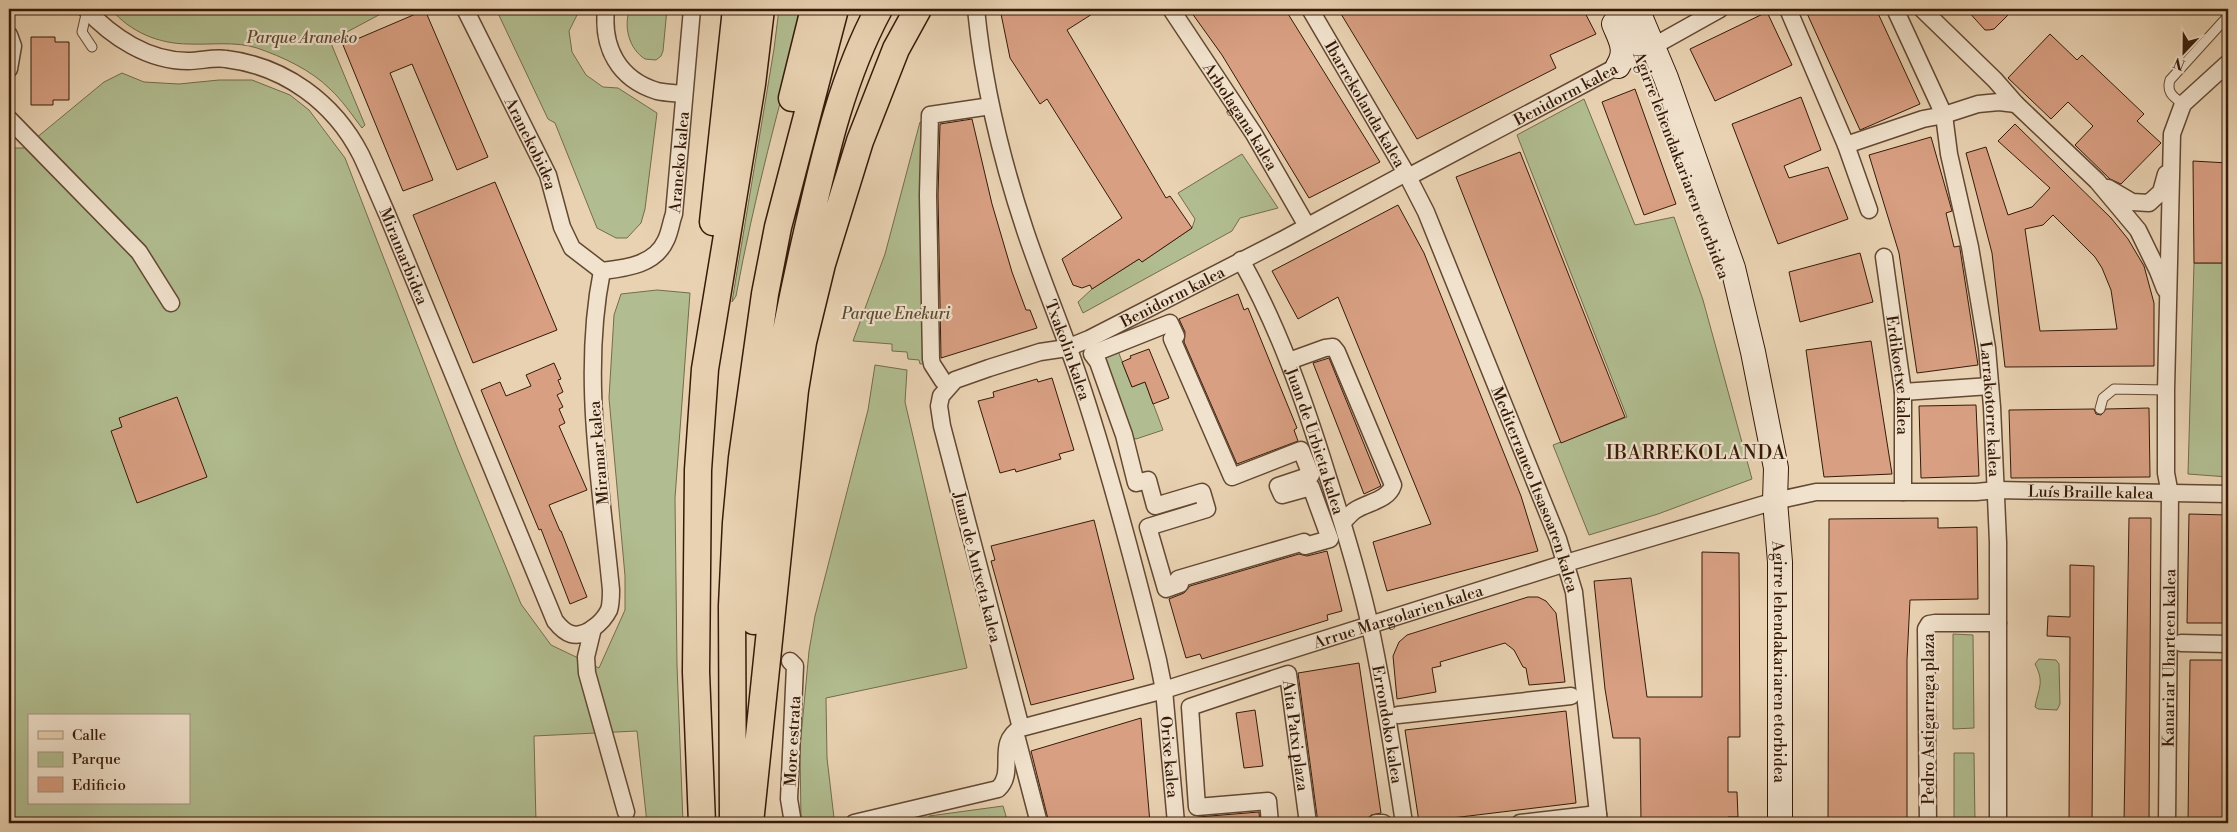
<svg xmlns="http://www.w3.org/2000/svg" width="2237" height="832" font-family="'Libre Bodoni',serif">
<style>
.green{fill:#b1bd90;stroke:#746c4c;fill-rule:evenodd}
.building{fill:#d89f82;stroke:#361a08;fill-rule:evenodd}
.lines{fill:none;stroke-linecap:round;stroke-linejoin:round}
.lane-casing{stroke:#634832;stroke-width:11}
.street-casing{stroke:#634832;stroke-width:19}
.secondary-casing{stroke:#361a08;stroke-width:26}
.primary-casing{stroke:#361a08;stroke-width:29}
.lane{stroke:#f1e2cd;stroke-width:9}
.street{stroke:#f1e2cd;stroke-width:16}
.secondary{stroke:#f1e2cd;stroke-width:24}
.primary{stroke:#e9d2b2;stroke-width:26}
.labels{text-anchor:middle;stroke-width:4.5;stroke-linejoin:round;paint-order:stroke}
.park-label{font-size:16px;font-style:italic;fill:#5b4b31;stroke:#f1e2cd}
.street-label{font-size:16px;fill:#361a08;stroke:#f1e2cd}
.quarter-label{font-size:19px;letter-spacing:1px;fill:#361a08;stroke:#f1e2cd}
</style>
<rect width="100%" height="100%" fill="#e9d2b2"/>
<filter id="stains"><feTurbulence type="fractalNoise" baseFrequency=".004" numOctaves="4"/><feColorMatrix values="0 0 0 0 .2 0 0 0 0 .09 0 0 0 0 .02 0 0 0 .5 -.17"/></filter>
<radialGradient id="worn" r=".72"><stop offset=".6" stop-color="#630" stop-opacity="0"/><stop offset="1" stop-color="#630" stop-opacity=".3"/></radialGradient>
<path class="green" d="M111,9H390L330,41L365,125L362,128C352,115 342,100 330,89C311,70 283,57 257,48C235,41 211,45 189,44C159,44 130,32 111,9Z
M496,9H583L577,15L569,31L572,52L586,75L603,87L618,88L657,113L645,209L641,223L627,238H616L597,228L555,123L548,119Z
M630,9H667L663,51L661,56L656,60L645,59C629,49 623,26 630,9Z
M779,9H806C779,104 754,198 736,296L732,302L774,49Z
M122,73L144,82L179,84L219,80H252L290,95L309,110L345,158L458,450L521,604L551,645L599,668L625,610V576L609,398L614,315L621,294L657,290L690,293L675,498L677,665L683,823H647L637,731L534,736L536,823H9V148H24L104,82ZM29,716H189V803H29Z
M1584,99L1635,225L1674,217L1703,300L1752,479L1658,514L1589,535L1553,445L1627,417L1517,135Z
M920,122L925,123L929,363L920,364L919,360L908,359L907,352L892,351V344L853,341L885,254Z
M1242,154L1278,208L1240,218L1232,231L1083,313L1078,302L1092,289L1139,259L1142,262L1192,228L1195,219L1178,193Z
M2194,263H2228V477L2188,474Z
M1118,351L1132,387L1145,382L1163,430L1136,439L1124,435L1098,362Z
M875,365L907,370L905,402L967,668L826,698L827,758L834,818L801,821L800,748L809,651L815,616L868,410Z
M1953,634L1973,635L1974,728L1953,729Z
M2039,659L2056,660L2059,664L2060,704L2057,710L2038,709L2035,707C2038,689 2045,683 2035,664Z
M1954,753H1974L1975,823H1954Z
M1003,806L1008,823H929V816Z"/>
<path class="building" d="M1000,9H1100L1067,30L1166,198L1170,196L1192,228L1142,262L1139,259L1092,289L1090,285L1082,288L1073,285L1062,259L1122,218L1047,99L1040,104L1010,58Z
M1189,9H1285L1380,162L1309,198L1222,55Z
M1338,9H1583L1596,34L1550,55L1556,68L1417,139Z
M1805,9H1876L1920,104L1860,130Z
M1966,9H2014L1994,29L1989,30H1985Z
M425,10L488,157L457,170L412,64L390,73L433,180L403,191L343,45Z
M1767,12L1792,65L1715,101L1690,49Z
M2050,34L2077,60L2082,55L2144,114L2137,121L2161,143L2121,184L2110,179L2075,145L2093,126L2068,102L2051,119L2008,78Z
M31,37H55V42H69V100H53V105H31Z
M1635,89L1676,204L1644,215L1602,102Z
M1801,97L1821,150L1784,166L1789,178L1828,167L1848,219L1778,244L1732,124Z
M972,119L992,204L1012,272L1026,310H1030L1037,328L941,358L938,195L940,124Z
M2015,124L2111,218L2128,239L2144,266L2154,303V366L2005,367L1992,253L1966,153L1986,147L2008,215L2032,207L2050,188L1998,141ZM2053,215L2095,257L2102,268L2111,290L2117,329L2040,331L2025,229L2043,225Z
M1931,137L1952,211L1946,213L1954,247L1960,246V249L1978,365L1917,373L1899,253L1869,155Z
M1520,152L1625,417L1561,443L1456,177Z
M2193,161L2228,163V263H2194Z
M495,182L557,330L473,363L413,215Z
M1398,205L1424,253L1521,496L1538,551L1387,591L1373,542L1431,524L1338,297L1298,319L1272,271Z
M1860,253L1873,302L1800,322L1789,272Z
M1238,294L1244,310L1248,308L1297,428L1294,430L1298,441L1237,464L1184,342L1185,332L1179,319Z
M1871,341L1892,474L1824,477L1806,350Z
M1149,349L1169,398L1153,404L1145,382L1132,387L1122,362L1131,358L1130,356Z
M1329,358L1381,486L1364,494L1313,363Z
M554,363L561,379L558,380L563,392L557,395L563,407L559,409L565,423L559,426L587,490L549,505L560,531H561L587,597L570,604L541,529L539,530L481,390L500,382L506,396L531,386L526,375Z
M1052,378L1074,450L1059,454L1061,459L1016,472L1015,469L1000,473L978,401L994,397L993,392L1037,379L1038,382Z
M177,397L207,477L137,503L111,431L122,427L119,418Z
M1976,405L1979,476L1921,478L1919,406Z
M2149,408L2150,477L2011,478L2009,410L2094,409L2096,414L2101,415L2106,409Z
M2189,514L2228,515V623H2187Z
M1938,518V528L1977,527L1978,599L1910,600L1907,660V823H1828L1829,519Z
M2129,518H2151L2149,823H2124Z
M1094,520L1134,679L1031,705L991,561L995,560L991,546Z
M1327,551L1342,611L1327,615L1328,620L1202,659L1200,654L1186,658L1169,599L1184,593L1190,586L1299,554L1307,556Z
M1702,552L1739,553L1740,737H1728V792H1737L1738,817H1728V823H1641L1640,738H1613L1605,689L1594,581L1631,578L1647,697H1702Z
M2070,565L2094,566L2092,823H2069L2070,637L2047,636L2048,616L2070,617Z
M1528,597H1538L1546,601L1556,613L1565,682L1529,685L1526,668L1523,667L1514,650L1505,643L1440,662L1441,666L1432,668L1436,692L1397,699L1393,656L1399,642L1407,635Z
M2190,660H2228V823H2188Z
M1359,663L1381,813L1371,815L1366,823H1318L1298,673Z
M1255,710L1263,766L1244,768L1236,713Z
M1566,711L1576,803L1419,822L1405,730Z
M1141,718L1150,823H1049L1031,751Z
M1259,812L1260,823H1198V817Z"/>
<g class="lines">
<defs>
<path id="lane" d="M87,10L82,32L92,47
M2183,104C2174,97 2166,93 2170,80L2228,16
M2100,409L2103,398L2114,389L2166,390"/>
<g id="street">
<path id="s1" d="M86,9C112,37 148,61 188,61C201,61 214,57 226,59C284,66 334,102 361,155C370,174 378,194 387,214L555,621C559,626 564,632 571,634C586,638 603,622 609,610C611,604 611,596 611,590C601,485 581,375 602,271"/>
<path id="s2" d="M465,9L548,175L562,227L572,248L602,271"/>
<path d="M606,9C602,47 618,79 657,91C665,93 675,93 684,94"/>
<path id="s3" d="M976,9C983,81 1002,161 1025,230C1041,278 1061,325 1077,372C1109,467 1134,563 1158,660L1164,690L1176,823"/>
<path id="s4" d="M1171,9L1254,134L1307,226"/>
<path id="s5" d="M1310,9L1406,173L1426,212L1558,539L1574,592L1599,823"/>
<path d="M1788,9L1846,145L1869,210"/>
<path id="s6" d="M1895,9L1944,115L1949,154L1970,247L1987,348L1992,407L1998,542V823"/>
<path d="M1922,9L1995,80L2016,104L2097,181L2138,230L2158,271L2165,289"/>
<path d="M9,35L13,46L9,69"/>
<path d="M9,119L139,252L171,303"/>
<path d="M1846,145L1923,119L1944,115L1978,104L1999,102L2016,104"/>
<path id="s7" d="M1408,177L1618,66L1720,9"/>
<path d="M2108,188L2132,202L2149,203L2161,192L2166,174"/>
<path id="s8" d="M1884,257L1903,392V492"/>
<path id="s9" d="M1241,260C1279,328 1304,400 1327,474C1343,524 1359,575 1370,626C1384,691 1394,757 1404,823"/>
<path id="s10" d="M602,271C626,268 655,265 666,240C670,232 671,222 674,214L692,9"/>
<path d="M1170,323L1176,336L1172,339L1232,477L1301,450L1311,475L1278,486L1282,495L1311,487L1330,539L1305,546L1304,542L1178,579L1180,584L1166,589L1148,527L1207,509L1202,492L1155,506L1148,480L1136,483L1124,435L1098,362L1092,354Z"/>
<path d="M1289,361L1325,348L1333,347L1337,352L1393,485C1388,501 1367,502 1354,511C1350,514 1347,518 1343,522"/>
<path d="M943,381L932,364L931,359L928,195L930,115L984,107"/>
<path d="M1903,392L1990,386"/>
<path d="M593,628L586,657L587,673L626,812"/>
<path d="M2181,643L2228,644"/>
<path d="M790,661L795,666L789,799L793,823"/>
<path d="M1398,715L1571,696"/>
<path id="s11" d="M1021,728L942,426L939,406L941,396L955,380L989,368L1040,352L1067,348L1089,339L1284,239L1406,173"/>
<path d="M1017,739L1039,823"/>
<path id="s12" d="M854,823L998,789C1017,772 994,743 1021,728L1164,690L1566,563L1775,501L1816,492H1976L1997,490L2228,494"/>
<path id="s13" d="M1270,823L1268,801L1197,807L1190,707L1288,674L1308,823"/>
<path d="M1376,823H1383"/>
<path d="M1520,823L1598,814"/>
<path d="M1928,823L1926,629L1929,624L1935,623H1998"/>
<path id="s14" d="M2167,823L2170,494L2166,473V390L2172,134L2183,104L2228,63"/>
</g>
<g id="secondary">
<path d="M1619,9L1635,42"/>
<path id="s15" d="M1637,9L1666,78L1733,268L1753,352L1776,468L1775,501L1780,562V823"/>
<path d="M1614,24C1620,39 1628,50 1618,66"/>
</g>
<path id="primary" d="M792,98L814,9
M713,222L736,9
M754,621C756,584 755,545 759,508C769,412 787,318 809,224C826,150 843,76 879,9
M702,823L696,672L698,470L705,369L752,84L761,9
M733,823L732,606L736,523L742,458L765,294L778,227L835,9
M750,823L795,390L803,342L822,264L860,141L896,49L918,9"/>
</defs>
<use href="#lane" class="lane-casing"/>
<use href="#street" class="street-casing"/>
<use href="#secondary" class="secondary-casing"/>
<use href="#primary" class="primary-casing"/>
<use href="#lane" class="lane"/>
<use href="#street" class="street"/>
<use href="#secondary" class="secondary"/>
<use href="#primary" class="primary"/>
</g>
<g class="labels">
<g class="park-label">
<text x="302" y="43">Parque Araneko</text>
<text x="896" y="319">Parque Enekuri</text>
</g>
<g class="street-label">
<text dy="6" stroke="none"><textPath href="#s7" startOffset="178">Benidorm kalea</textPath></text>
<text dy="6" stroke="none"><textPath href="#s5" startOffset="110">Ibarrekolanda kalea</textPath></text>
<text dy="6" stroke="none"><textPath href="#s4" startOffset="128">Arbolagana kalea</textPath></text>
<text dy="6" stroke="none"><textPath href="#s2" startOffset="150">Aranekobidea</textPath></text>
<text dy="6" stroke="none"><textPath href="#s10" startOffset="154">Araneko kalea</textPath></text>
<text transform="translate(1682 165) rotate(69)" y="6">Agirre lehendakariaren etorbidea</text>
<text dy="6" stroke="none"><textPath href="#s1" startOffset="438">Miramarbidea</textPath></text>
<text dy="6" stroke="none"><textPath href="#s11" startOffset="598">Benidorm kalea</textPath></text>
<text dy="6" stroke="none"><textPath href="#s3" startOffset="354">Txakolin kalea</textPath></text>
<text dy="6" stroke="none"><textPath href="#s8" startOffset="119">Erdikoetxe kalea</textPath></text>
<text dy="6" stroke="none"><textPath href="#s6" startOffset="415">Larrakotorre kalea</textPath></text>
<text dy="6" stroke="none"><textPath href="#s9" startOffset="196">Juan de Urbieta kalea</textPath></text>
<text transform="translate(598 453) rotate(-95)" y="6">Miramar kalea</text>
<text dy="6" stroke="none"><textPath href="#s5" startOffset="532">Mediterraneo Itsasoaren kalea</textPath></text>
<text dy="6" stroke="none"><textPath href="#s12" startOffset="1321">Luís Braille kalea</textPath></text>
<text transform="translate(978 567) rotate(76)" y="6">Juan de Antxeta kalea</text>
<text dy="6" stroke="none"><textPath href="#s12" startOffset="610">Arrue Margolarien kalea</textPath></text>
<text dy="6" stroke="none"><textPath href="#s14" startOffset="165">Kanariar Uharteen kalea</textPath></text>
<text dy="6" stroke="none"><textPath href="#s15" startOffset="675">Agirre lehendakariaren etorbidea</textPath></text>
<text transform="translate(1928 719) rotate(-90)" y="6">Pedro Astigarraga plaza</text>
<text dy="6" stroke="none"><textPath href="#s9" startOffset="489">Errondoko kalea</textPath></text>
<text dy="6" stroke="none"><textPath href="#s13" startOffset="359">Aita Patxi plaza</textPath></text>
<text transform="translate(792 741) rotate(-87)" y="6">More estrata</text>
<text dy="6" stroke="none"><textPath href="#s3" startOffset="775">Orixe kalea</textPath></text>
</g>
<g class="quarter-label">
<text x="1696" y="459">IBARREKOLANDA</text>
</g>
</g>
<rect width="2237" height="832" fill="none" stroke="#e9d2b2" stroke-width="30"/>
<rect x="10" y="10" width="2217" height="812" fill="none" stroke="#361a08" stroke-width="2.5"/>
<rect x="15" y="15" width="2207" height="802" fill="none" stroke="#361a08"/>
<rect x="28" y="714" width="162" height="90" fill="#f1e2cd" stroke="#a6927e"/>
<rect x="38" y="731" width="25" height="8" fill="#e9d2b2" stroke="#a6927e"/>
<text x="72" y="740" font-size="15" fill="#361a08">Calle</text>
<rect x="38" y="752" width="25" height="15" fill="#b1bd90" stroke="#a6927e"/>
<text x="72" y="764" font-size="15" fill="#361a08">Parque</text>
<rect x="38" y="777" width="25" height="15" fill="#d89f82" stroke="#a6927e"/>
<text x="72" y="790" font-size="15" fill="#361a08">Edificio</text>
<g transform="translate(2184 52) rotate(202)" stroke="#f1e2cd" stroke-width="4" paint-order="stroke">
<path d="M0-4L9 19L0 12L-9 19Z" fill="#361a08"/>
<text y="-8" font-size="14" font-weight="bold" text-anchor="middle" fill="#361a08">N</text>
</g>
<rect width="100%" height="100%" filter="url(#stains)"/>
<rect width="100%" height="100%" fill="url(#worn)"/>
</svg>
